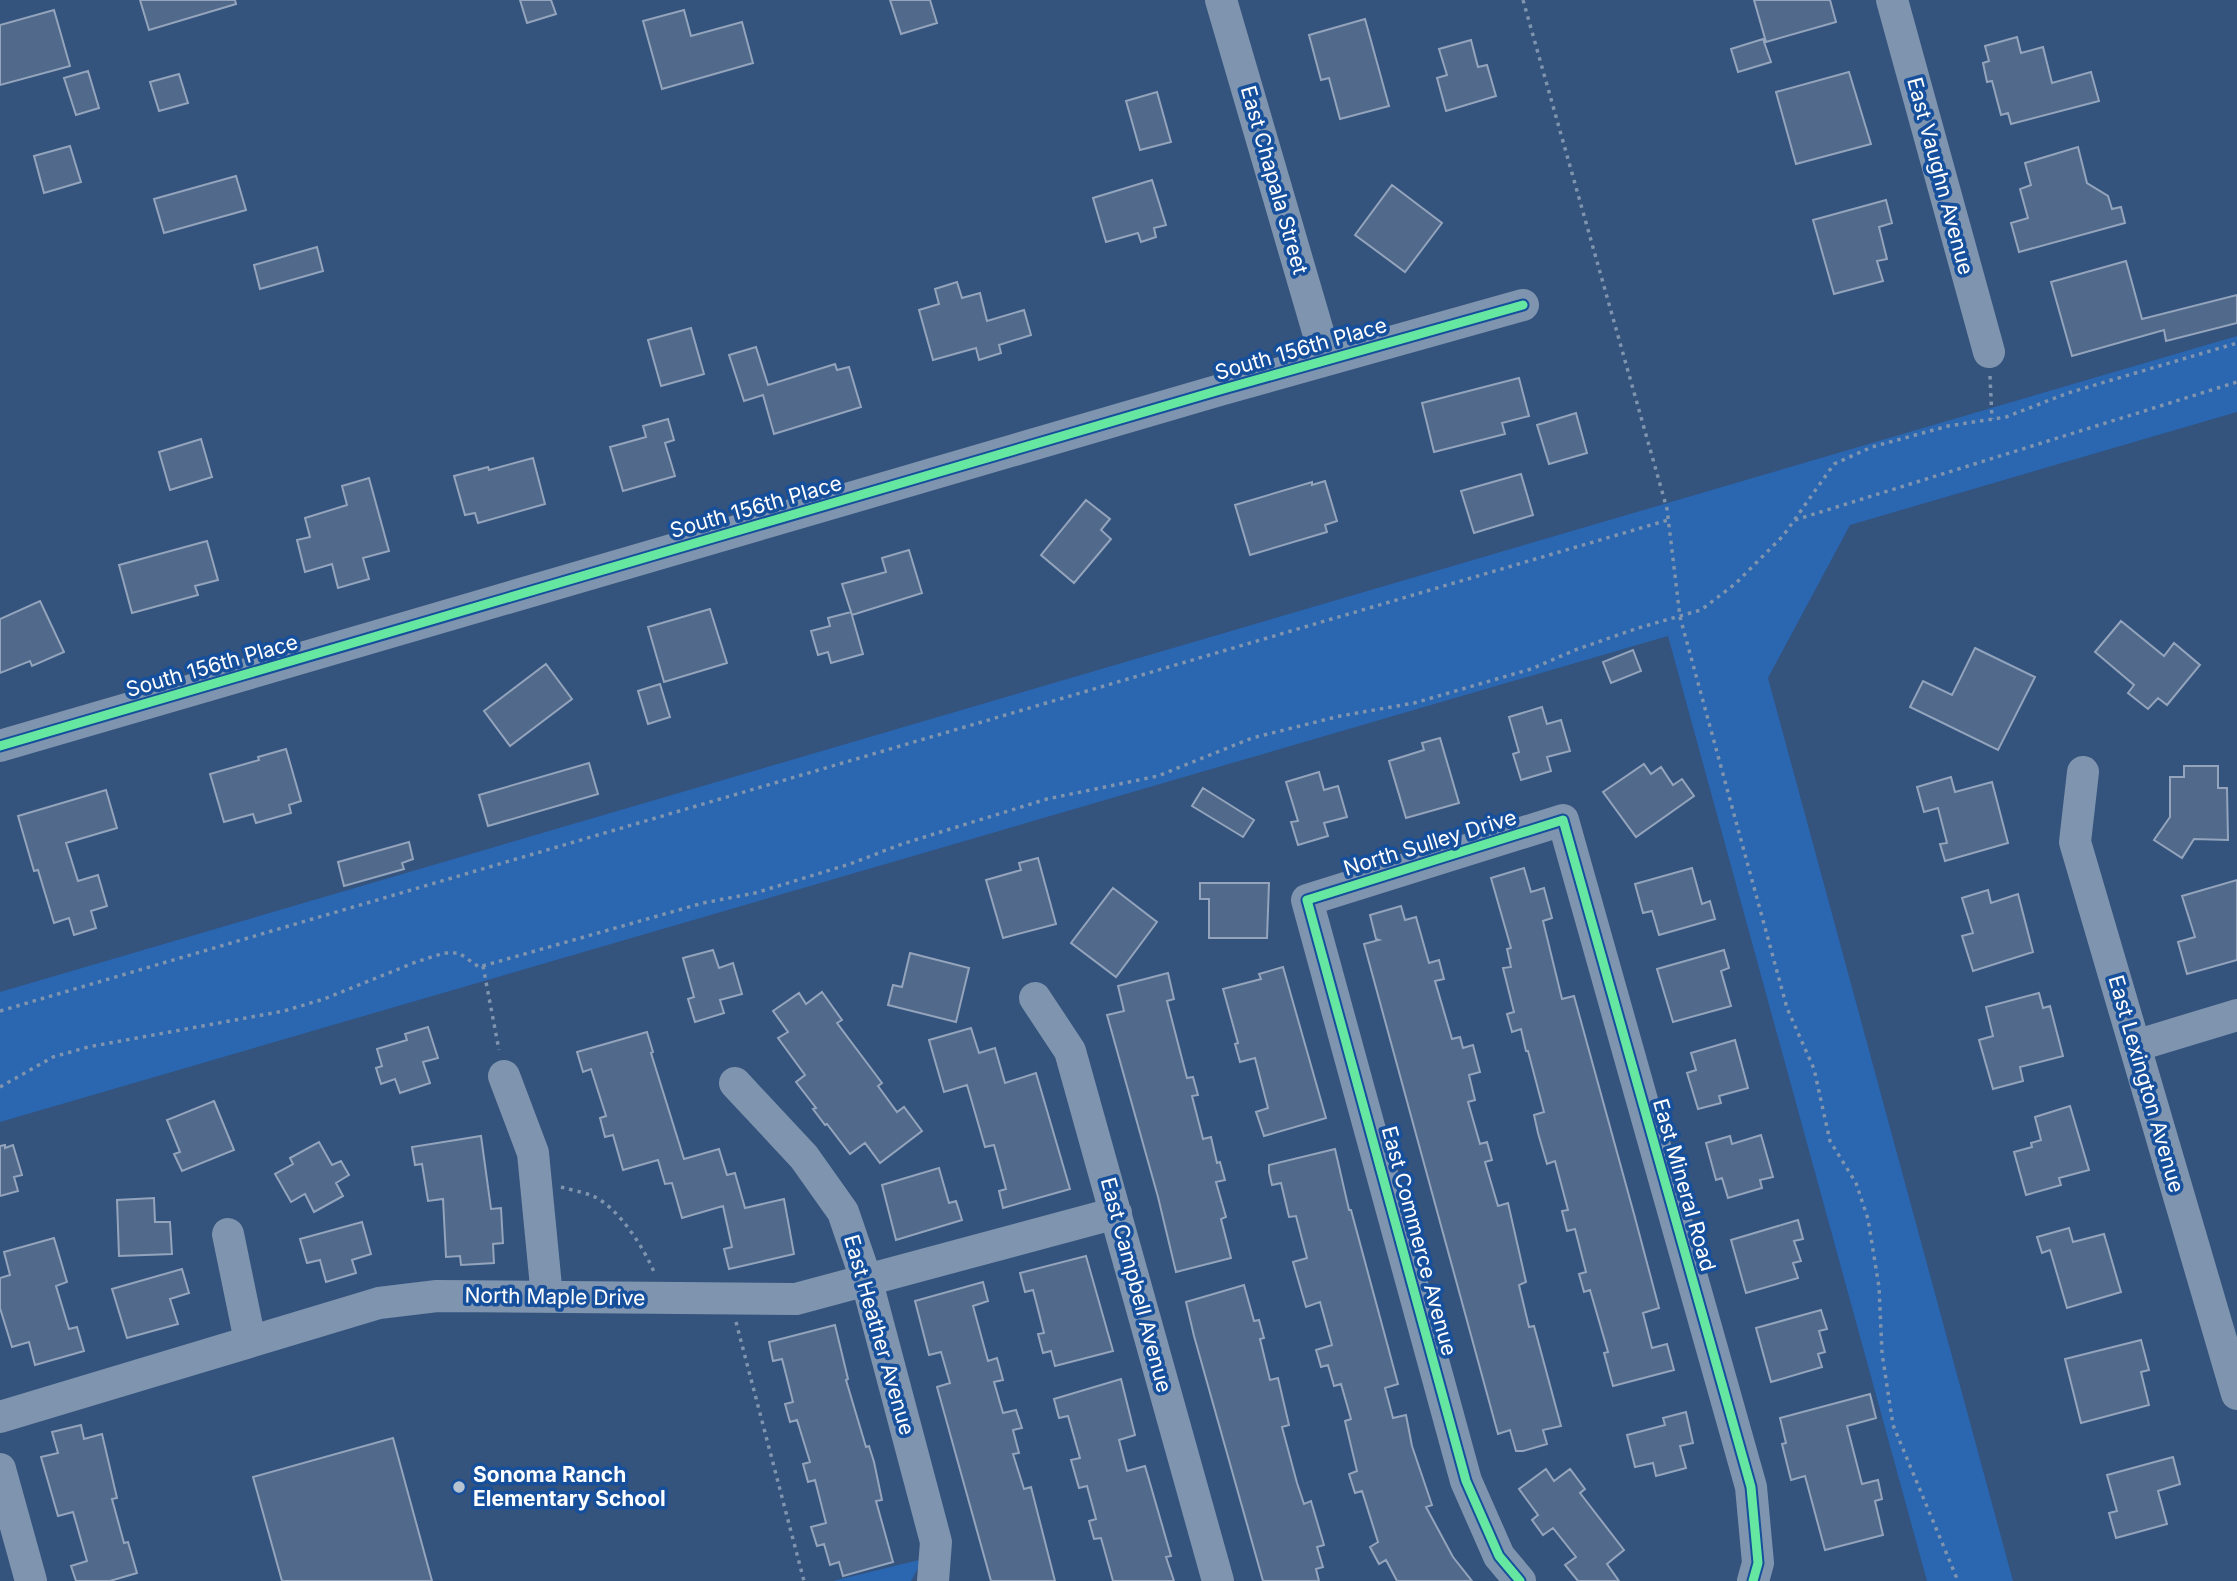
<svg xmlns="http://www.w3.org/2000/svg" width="2237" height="1581" font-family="Inter,sans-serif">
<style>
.green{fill:#2b66b0}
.building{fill:#516a8b;stroke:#93a4bc;stroke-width:2}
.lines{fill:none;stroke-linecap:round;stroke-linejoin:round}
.path{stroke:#7f94ae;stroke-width:3.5;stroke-dasharray:3.5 5;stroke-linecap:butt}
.minor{stroke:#7f94ae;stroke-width:32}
.cycleway-casing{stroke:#164f9b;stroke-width:13}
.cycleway{stroke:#66e7a1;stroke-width:9}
.poi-dot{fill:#b8c3d2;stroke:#164f9b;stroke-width:2.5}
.labels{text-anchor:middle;stroke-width:7;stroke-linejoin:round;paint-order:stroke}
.street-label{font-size:21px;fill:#fff;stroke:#164f9b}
.poi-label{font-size:21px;font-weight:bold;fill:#fff;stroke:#164f9b;text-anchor:start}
</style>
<rect width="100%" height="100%" fill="#34537d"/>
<path class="green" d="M2237,336V412L1850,525L1768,678L2013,1581H1927L1668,636L0,1122V992Z
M923,1559L911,1581H833Z"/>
<path class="building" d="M140,0H235L236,4L149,30Z
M520,0H551L556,14L527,23Z
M890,0H930L937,23L901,34Z
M1754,0H1830L1836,22L1766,42Z
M54,10L70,66L0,85V25Z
M684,10L691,36L742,22L753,63L662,89L643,21Z
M1365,19L1389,106L1340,119L1329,78L1321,80L1309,35Z
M2017,37L2021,53L2043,47L2052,83L2091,72L2099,101L2011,124L2008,113L2001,115L1992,81L1987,82L1983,63L1989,61L1985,46Z
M1763,39L1771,62L1738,72L1731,49Z
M1471,40L1478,67L1487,65L1496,96L1446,111L1437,78L1447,75L1439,49Z
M88,71L99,108L76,115L64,78Z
M1849,72L1871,144L1796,164L1776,92Z
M179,74L188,103L159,111L150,82Z
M1157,92L1171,142L1140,150L1126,101Z
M70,146L81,182L44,193L34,156Z
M2078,147L2087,183L2108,196L2112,209L2121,207L2125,223L2019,252L2011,223L2028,218L2020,189L2031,185L2025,163Z
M236,176L246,210L164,233L154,199Z
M1152,180L1166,225L1154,228L1156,237L1141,242L1138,233L1106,242L1093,198Z
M1392,185L1442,223L1405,272L1355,235Z
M1886,200L1892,223L1879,227L1887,259L1877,261L1883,281L1834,294L1813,220Z
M317,247L323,271L260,289L254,265Z
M2126,261L2142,319L2237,295V323L2166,341L2164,330L2072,356L2051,282Z
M957,282L962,298L980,293L987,321L1024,310L1031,335L999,345L1001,353L979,360L976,348L933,360L919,310L939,304L935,289Z
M691,328L704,374L661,386L648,340Z
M756,347L768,385L835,364L837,370L849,367L861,407L774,434L763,395L744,401L729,355Z
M1519,378L1529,416L1502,423L1505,434L1434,452L1422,403Z
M1576,413L1587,453L1549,464L1537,425Z
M668,419L674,440L665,443L675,476L623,491L610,447L646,437L643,426Z
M201,439L212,477L170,490L159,452Z
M533,458L545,504L478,523L475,513L465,515L454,476L488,467L489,470Z
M1521,474L1533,515L1474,533L1461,491Z
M369,478L389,551L363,558L369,579L338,588L332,564L305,572L297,540L310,537L305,518L347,505L342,486Z
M1325,481L1337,521L1325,525L1327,532L1250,555L1235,505L1312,482V485Z
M1086,500L1110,519L1101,530L1111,539L1074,583L1041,555Z
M207,541L218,580L195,586L198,595L132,613L119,565Z
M909,550L922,593L852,615L842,584L886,572L882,558Z
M40,601L64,652L32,666L30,661L0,673V619Z
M710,609L727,663L664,682L648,627Z
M851,612L863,654L831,663L828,652L818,655L811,631L830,626L828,618Z
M2121,621L2164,656L2174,643L2200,665L2167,705L2158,698L2148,709L2128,693L2134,685L2095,652Z
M1975,648L2035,677L1998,750L1910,707L1923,681L1952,695Z
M1633,650L1641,671L1611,683L1603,662Z
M546,664L572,699L510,746L484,711Z
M660,684L670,717L648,724L638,691Z
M1542,707L1547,724L1561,720L1570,751L1547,757L1551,771L1521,780L1513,754L1519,752L1509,717Z
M1440,738L1459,803L1406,818L1389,761L1424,750L1422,743Z
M286,749L301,801L289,805L291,813L256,823L253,814L224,822L210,774L259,760L258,757Z
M589,763L598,794L488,826L479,795Z
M1644,764L1651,774L1661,767L1673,785L1682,779L1694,796L1636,837L1603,792Z
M2184,766H2218V788H2227L2228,840L2194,839L2182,858L2154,840L2170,817V777H2184Z
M1319,772L1324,790L1338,786L1347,817L1324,823L1328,836L1298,845L1291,822L1298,821L1286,782Z
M1951,777L1955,792L1992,782L2008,843L1945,861L1940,844L1947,843L1938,808L1924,812L1917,787Z
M1203,788L1254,820L1243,837L1192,806Z
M106,790L117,828L66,843L78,881L98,875L107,906L91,911L96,928L74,935L69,918L54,923L38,870L34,871L18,816Z
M409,842L413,859L402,863L404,869L344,886L338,862Z
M1038,858L1056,924L1003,938L986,880L1021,870L1019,863Z
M1524,868L1531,892L1544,888L1552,918L1543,921L1562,999L1574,996L1634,1214L1659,1308L1643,1313L1652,1348L1667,1344L1674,1370L1613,1386L1604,1353L1608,1352L1590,1290L1584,1292L1579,1274L1586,1272L1575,1229L1567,1231L1562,1211L1568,1210L1555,1161L1547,1164L1538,1133L1534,1115L1544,1112L1528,1051H1526L1521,1029L1512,1032L1507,1014L1514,1012L1503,968L1511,967L1507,949L1511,948L1491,878Z
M1692,868L1702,904L1710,901L1715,919L1659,935L1652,911L1643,913L1635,884Z
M2237,880V960L2187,974L2178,942L2195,937L2182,896Z
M1200,883H1269L1267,938H1209V899H1200Z
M1113,888L1157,922L1116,977L1071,943Z
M1988,890L1991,903L2018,894L2033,952L1973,971L1962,936L1973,933L1962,898Z
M1401,906L1405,920L1416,917L1429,963L1439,960L1444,979L1435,981L1452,1039L1460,1037L1463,1048L1473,1045L1480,1072L1469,1075L1475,1100L1468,1102L1480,1144L1487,1142L1492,1160L1485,1162L1498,1206L1508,1203L1526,1282L1519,1285L1529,1327L1534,1326L1561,1426L1543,1430L1547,1444L1523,1451H1516L1510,1430L1498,1434L1364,944L1379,940L1376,939L1370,915Z
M713,950L719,968L733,963L742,994L720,1000L724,1013L695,1022L688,999L694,997L683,958Z
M1724,950L1729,968L1721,971L1731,1006L1673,1022L1657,969Z
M910,953L969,968L956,1022L888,1005L893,985L902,987Z
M1283,967L1326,1118L1264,1136L1256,1112L1268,1108L1255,1058L1240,1062L1235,1044L1238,1043L1223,989L1261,979L1259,974Z
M1168,973L1174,999L1167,1001L1187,1078L1193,1077L1198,1095L1192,1096L1203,1139L1211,1137L1217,1163L1220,1162L1225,1180L1216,1182L1226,1217L1221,1219L1231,1258L1176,1272L1158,1197L1107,1015L1124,1011L1118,986Z
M822,992L842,1020L837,1023L882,1083L878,1086L897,1112L904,1107L922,1131L880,1163L865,1143L850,1154L827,1124L825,1125L813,1109L816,1108L796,1082L805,1075L778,1038L788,1032L773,1011L799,993L806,1004Z
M2039,993L2043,1008L2050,1006L2063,1056L2020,1067L2023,1081L1993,1089L1979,1040L1993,1036L1986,1007Z
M428,1027L438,1058L423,1062L430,1083L400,1093L395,1079L381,1084L376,1068L382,1066L377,1049L407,1040L405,1034Z
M971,1028L979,1053L995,1048L1005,1083L1036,1073L1070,1189L1003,1208L999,1191L1006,1189L994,1145L985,1147L967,1085L944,1092L929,1040Z
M647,1032L653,1052L651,1053L684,1159L719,1149L727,1175L735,1173L745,1208L784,1199L794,1254L729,1269L724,1249L732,1247L723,1206L682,1218L672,1183L665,1184L658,1160L623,1170L613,1135L605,1137L600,1118L606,1116L591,1069L583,1072L577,1052Z
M1735,1040L1748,1088L1719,1096L1721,1103L1698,1109L1687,1073L1696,1070L1691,1053Z
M214,1101L234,1150L182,1171L174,1154L180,1152L167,1120Z
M2070,1106L2089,1170L2059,1178L2061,1185L2026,1195L2014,1152L2032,1147L2031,1143L2041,1140L2035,1117Z
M1761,1135L1773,1177L1760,1180L1762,1188L1728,1198L1722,1178L1716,1180L1706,1143L1730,1136L1732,1144Z
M481,1136L491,1209L501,1208L503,1243L493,1244L494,1263L461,1265L460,1256L446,1257L443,1199L428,1201L422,1164L415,1165L412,1147Z
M319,1142L332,1165L341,1161L349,1175L336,1183L343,1196L314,1212L305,1194L291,1202L275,1174L293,1164L290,1158Z
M5,1145V1148L13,1145L22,1175L14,1177L18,1191L0,1196V1146Z
M1335,1149L1349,1210H1351L1398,1384L1385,1388L1393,1418L1406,1415L1412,1446L1432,1505L1426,1507L1453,1557L1472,1581H1397L1386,1560L1379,1564L1370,1547L1378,1542L1362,1491L1355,1493L1349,1474L1357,1471L1345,1421L1351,1419L1341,1384L1334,1386L1328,1365L1321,1367L1316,1350L1332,1345L1320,1302L1306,1307L1293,1262L1307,1258L1296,1216L1289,1217L1281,1183L1272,1185L1269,1172V1165Z
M939,1168L949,1203L956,1201L962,1220L896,1240L882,1185Z
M154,1198L155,1222H170L172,1254L119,1256L117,1200Z
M1798,1220L1803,1239L1794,1241L1801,1261L1793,1263L1798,1278L1746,1293L1731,1240Z
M362,1222L371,1254L352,1260L356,1273L326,1282L320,1260L307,1263L300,1239Z
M2069,1228L2073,1242L2104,1234L2121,1292L2067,1308L2050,1250L2042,1253L2037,1237Z
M54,1238L67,1282L56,1286L69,1329L77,1327L84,1351L35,1365L29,1342L12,1347L0,1308V1278L10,1275L4,1252Z
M1086,1256L1113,1351L1055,1366L1051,1351L1043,1353L1038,1334L1044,1333L1033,1290L1025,1292L1020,1273Z
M182,1269L189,1293L170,1299L178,1324L127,1338L112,1289Z
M983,1282L988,1301L973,1306L988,1361L997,1358L1003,1380L994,1382L1003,1413L1016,1410L1022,1428L1013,1430L1019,1453L1013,1454L1024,1489L1031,1487L1055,1581H991L937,1387L950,1383L941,1352L929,1355L915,1301Z
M1244,1285L1254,1321L1259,1320L1264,1338L1260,1339L1270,1380L1278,1378L1289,1425L1282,1427L1297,1483L1304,1504L1311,1501L1324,1545L1317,1547L1323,1567L1316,1569L1319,1581H1263L1194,1336L1186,1302Z
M1821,1310L1827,1329L1819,1331L1825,1352L1818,1354L1822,1367L1771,1382L1756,1328Z
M835,1325L848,1379L846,1380L866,1447L869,1446L874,1462L882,1500L876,1501L893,1562L843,1576L839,1562L830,1565L824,1544L817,1546L811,1527L826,1523L815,1480L808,1482L803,1464L810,1462L797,1420L790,1422L785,1404L793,1402L782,1359L773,1361L769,1342Z
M2141,1340L2149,1370L2141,1372L2149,1405L2081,1423L2065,1359Z
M1121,1379L1135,1435L1119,1440L1127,1471L1145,1466L1171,1556L1166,1557L1174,1581H1113L1101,1538L1094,1539L1089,1521L1096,1519L1087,1486L1079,1488L1071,1460L1080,1458L1068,1416L1059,1418L1054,1399Z
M1870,1394L1876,1418L1847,1426L1862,1484L1878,1480L1882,1499L1875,1501L1883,1535L1825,1550L1805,1476L1791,1480L1782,1444L1786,1443L1780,1418Z
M1686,1412L1693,1443L1680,1446L1686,1468L1656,1476L1653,1463L1635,1467L1627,1435L1665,1425L1663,1418Z
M81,1425L84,1439L102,1434L117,1498L112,1499L124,1543L128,1542L137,1573L110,1581H76L71,1566L87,1561L73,1512L58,1516L41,1457L58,1453L52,1432Z
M393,1438L432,1581H282L253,1477Z
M2173,1457L2180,1484L2158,1491L2167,1524L2116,1538L2109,1513L2117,1511L2107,1475Z
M1546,1469L1554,1481L1570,1469L1585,1489L1580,1493L1624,1550L1607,1564L1619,1581H1578L1565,1565L1576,1557L1553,1528L1543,1535L1532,1520L1538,1515L1519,1489Z"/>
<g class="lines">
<path class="path" d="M1523,0L1667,509L1680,617L1787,1008L1814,1069L1830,1141L1856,1183L1868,1219L1879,1287L1882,1353L1893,1425L1958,1581
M1990,376L1992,419
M1795,520L2237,382
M483,966L499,1050
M0,1011L1668,520
M0,1087L53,1057L88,1047L284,1011L324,999L416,962L444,953H459L479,967L703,903L755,893L850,864L902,844L1047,799L1158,776L1252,738L1340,716L1414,703L1531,669L1575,650L1638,628L1701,610L1735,584L1783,536L1834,464L1872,447L1948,426L2006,417L2068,393L2237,343
M561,1187C571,1190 583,1192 593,1196C618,1207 644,1248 654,1272
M736,1322L804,1581"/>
<path class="minor" d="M1221,0L1326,359
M1892,0L1989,352
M0,746L1220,390L1523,305
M2083,772L2075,842L2237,1394
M1035,998L1070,1051L1218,1581
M2135,1046L2237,1015
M504,1076L533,1153L547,1297
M735,1083L804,1157L843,1212L867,1282L936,1542L933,1581
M228,1234L250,1341
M0,1417L379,1303L437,1296L796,1299L1116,1213
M0,1469L31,1581
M1520,1581L1499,1556L1466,1481L1307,900L1563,820L1751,1487L1758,1563L1753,1581"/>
<defs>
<path id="cycleway" d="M0,746L1220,390L1523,305
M1520,1581L1499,1556L1466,1481L1307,900L1563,820L1751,1487L1758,1563L1753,1581"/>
</defs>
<use href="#cycleway" class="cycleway-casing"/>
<use href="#cycleway" class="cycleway"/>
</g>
<circle class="poi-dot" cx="459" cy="1487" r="7"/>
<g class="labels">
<g class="street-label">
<text transform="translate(1940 176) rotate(75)" y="7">East Vaughn Avenue</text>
<text transform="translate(1274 180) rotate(74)" y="7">East Chapala Street</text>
<text transform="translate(1301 349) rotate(-16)" y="7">South 156th Place</text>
<text transform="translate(756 507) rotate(-16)" y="7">South 156th Place</text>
<text transform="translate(212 666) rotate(-16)" y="7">South 156th Place</text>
<text transform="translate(1430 843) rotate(-17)" y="7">North Sulley Drive</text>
<text transform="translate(2146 1084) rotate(74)" y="7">East Lexington Avenue</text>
<text transform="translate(1684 1185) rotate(74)" y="7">East Mineral Road</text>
<text transform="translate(1419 1241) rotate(75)" y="7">East Commerce Avenue</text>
<text transform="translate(1136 1285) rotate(75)" y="7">East Campbell Avenue</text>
<text transform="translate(555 1297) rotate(1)" y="7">North Maple Drive</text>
<text transform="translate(879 1335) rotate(74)" y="7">East Heather Avenue</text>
</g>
<g class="poi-label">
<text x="473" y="1482">Sonoma Ranch<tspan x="473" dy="24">Elementary School</tspan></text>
</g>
</g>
</svg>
